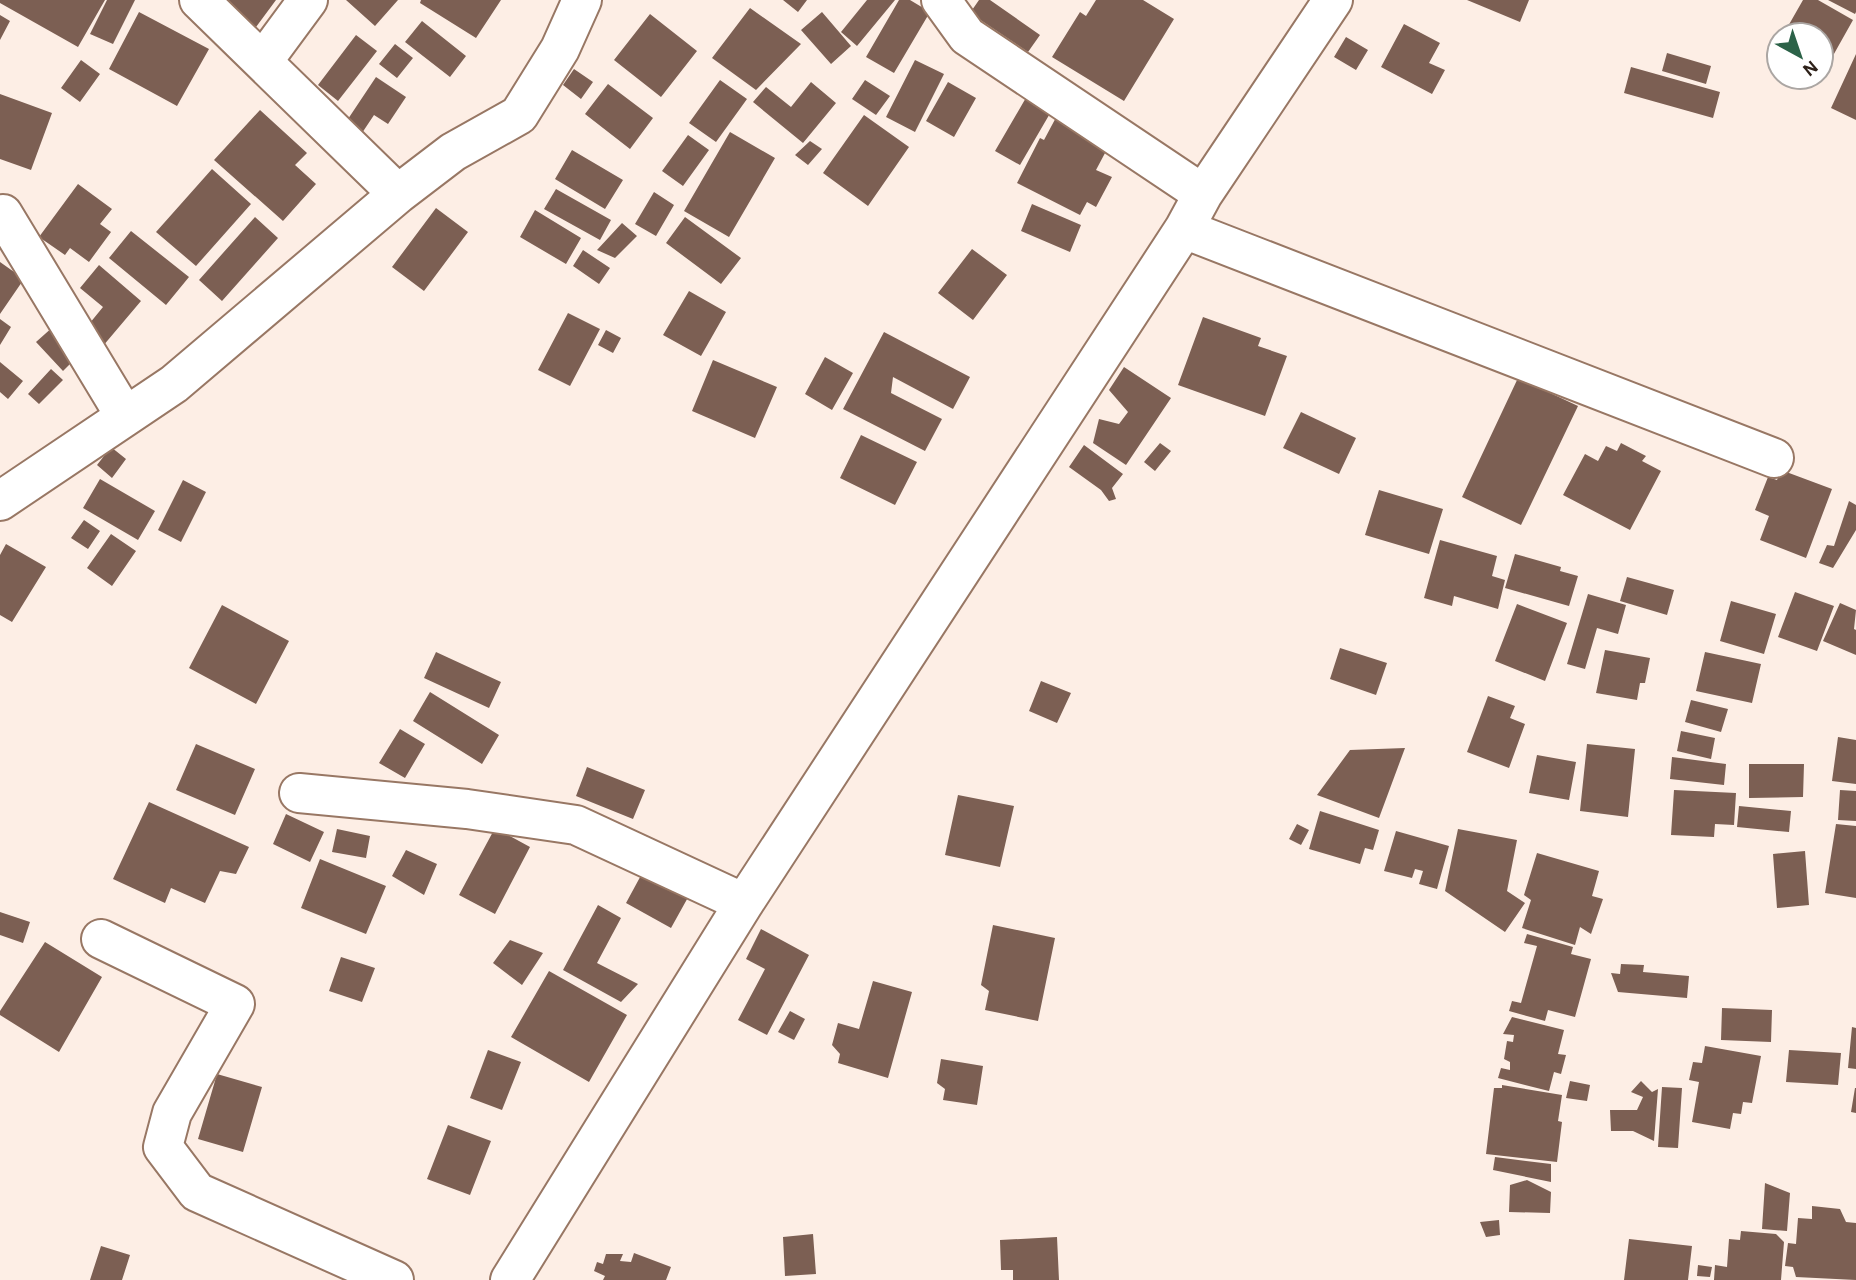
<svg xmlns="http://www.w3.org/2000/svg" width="1856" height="1280" font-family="'Alegreya Sans',sans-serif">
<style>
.building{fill:#7c5f53}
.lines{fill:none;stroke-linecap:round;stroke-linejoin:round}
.minor-casing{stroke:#987764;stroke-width:42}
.minor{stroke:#fff;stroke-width:38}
</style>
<rect width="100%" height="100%" fill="#fdeee5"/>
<path class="building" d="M0,0H105L78,47L0,3Z
M107,0H135L113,44L90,34Z
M217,0H276L253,31Z
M346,0H398L375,26Z
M421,0H501L476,38L420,3Z
M783,0H807L798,12Z
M867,0H895L857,46L841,32Z
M899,0H910L930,12L894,73L866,57Z
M979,0H990L1040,35L1028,52L970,13Z
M1096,0H1143L1174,19L1124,101L1052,57L1080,12L1086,16Z
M1467,0H1529L1520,22Z
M1803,0H1818L1853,20L1821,77V35H1783Z
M1828,0H1856V12L1855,14Z
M750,8L801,44L756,90L712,58Z
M139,12L209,49L177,106L109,69Z
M822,12L851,46L831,64L801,30Z
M650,14L697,51L661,97L614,60Z
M0,15L10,21L0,40Z
M422,21L466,56L450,77L405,42Z
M1404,24L1440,43L1429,63L1445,70L1432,94L1381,67Z
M356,35L377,51L338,101L318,85Z
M1346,37L1368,50L1356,70L1334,57Z
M395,44L413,58L397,78L379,64Z
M1667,53L1711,66L1706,84L1662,71Z
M1856,54V120L1831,108Z
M81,60L100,74L80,102L61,88Z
M915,60L944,74L915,132L886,117Z
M1631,67L1720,92L1713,118L1624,93Z
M574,69L593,82L581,99L563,85Z
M376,77L406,97L388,124L374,115L362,133L346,122Z
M720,80L747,99L716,142L689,123Z
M865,80L890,96L876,115L852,99Z
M811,82L836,103L803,143L753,102L766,87L791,107Z
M948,82L976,98L954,137L926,121Z
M608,84L653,118L630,149L585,114Z
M0,94L52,113L31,170L0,159Z
M1027,96L1052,110L1020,165L995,151Z
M260,110L307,153L295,165L316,184L283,221L214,160Z
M1060,110L1113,138L1096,170L1112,177L1096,207L1087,202L1080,215L1017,183L1040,138L1044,140Z
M864,115L909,147L868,206L823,173Z
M730,132L775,158L729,237L684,211Z
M688,135L709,150L683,186L662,171Z
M810,141L822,149L808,165L795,155Z
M572,150L623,180L605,209L555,179Z
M212,169L251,204L196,266L156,232Z
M78,184L112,209L100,224L111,232L89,262L70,248L65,255L39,237Z
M556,189L611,220L600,240L544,209Z
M654,192L674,205L656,236L635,224Z
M1032,204L1081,225L1070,252L1021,231Z
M436,208L468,232L424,291L392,267Z
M535,210L581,238L566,264L520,237Z
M255,217L278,238L222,301L199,280Z
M685,217L741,258L721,284L666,243Z
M622,223L637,236L615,258L597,250Z
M131,231L189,277L166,305L109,258Z
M972,249L1007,275L973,320L938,293Z
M583,250L610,268L599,284L573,266Z
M0,262L24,279L0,314Z
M99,265L141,301L97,353L85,329L103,307L80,288Z
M689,291L726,312L701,356L663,335Z
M568,313L600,329L570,386L538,370Z
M1203,317L1261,338L1258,346L1287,356L1265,416L1178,385Z
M0,319L11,327L0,345Z
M54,326L80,354L63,371L36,342Z
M606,330L621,338L613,353L598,345Z
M884,332L970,377L953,409L893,377L891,393L942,419L925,451L843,409Z
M825,357L853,373L832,410L805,394Z
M713,360L777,387L755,438L692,411Z
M0,362L23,381L8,399L0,392Z
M1124,367L1171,398L1126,465L1093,443L1099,419L1119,424L1128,412L1109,390Z
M51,369L63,380L39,404L28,394Z
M1518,378L1578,406L1521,525L1462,497Z
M1301,412L1356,438L1339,474L1283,448Z
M861,435L917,462L895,505L840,478Z
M1160,443L1171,451L1155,471L1144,462Z
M1621,443L1646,456L1642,461L1661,471L1630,530L1563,495L1585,454L1598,461L1606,446L1617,451Z
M1084,445L1123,474L1112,488L1116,499L1109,501L1101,490L1069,467Z
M111,447L126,459L112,478L97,465Z
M1781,470L1832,489L1806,558L1760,540L1769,516L1755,510L1768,477L1777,480Z
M100,479L155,511L138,540L83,508Z
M183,480L206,492L181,542L158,530Z
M1379,490L1443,509L1429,554L1365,535Z
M1849,501L1856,505V530L1833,568L1819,563L1827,545L1834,546Z
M84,520L100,531L88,549L71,538Z
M111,534L136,551L112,586L87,568Z
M1440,540L1497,556L1492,576L1505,580L1498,609L1454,596L1452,606L1424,598Z
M6,544L46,567L12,622L0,615V555Z
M1515,554L1561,567L1560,571L1578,576L1569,606L1505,588Z
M1627,577L1674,590L1667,615L1620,601Z
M1795,592L1834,606L1817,651L1778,637Z
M1588,594L1626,605L1618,634L1597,628L1585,669L1567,664Z
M1731,601L1776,614L1764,654L1720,641Z
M1840,603L1856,610L1854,629L1856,630V655L1823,641Z
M1517,604L1567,623L1545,681L1495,661Z
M222,605L289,641L256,704L189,668Z
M1340,648L1387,663L1376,695L1330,679Z
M1605,650L1650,658L1645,683H1640L1637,700L1596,693Z
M436,652L501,682L489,708L424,678Z
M1705,652L1761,664L1752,703L1696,691Z
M1041,681L1071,693L1057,723L1029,711Z
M430,692L499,735L482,764L413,721Z
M1488,696L1515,706L1510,718L1525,724L1509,768L1467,752Z
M1691,700L1728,709L1721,732L1685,722Z
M400,729L425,744L405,778L379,763Z
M1681,731L1715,738L1711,759L1677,751Z
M1838,737L1856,740V784L1832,781Z
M196,744L255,769L235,815L176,790Z
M1587,744L1635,749L1628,817L1580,811Z
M1405,748L1379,818L1317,795L1350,750Z
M1537,755L1576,762L1569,800L1529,793Z
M1672,757L1726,764L1724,785L1670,779Z
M1749,764H1804L1803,797L1749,798Z
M587,767L645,790L633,819L576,796Z
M1674,790L1736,793L1734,825L1715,824L1714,837L1671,835Z
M1840,790L1856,791V821L1838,820Z
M958,795L1014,806L1000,867L945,855Z
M149,802L249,847L236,874L220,871L205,903L171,888L165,903L113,879Z
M1739,806L1791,811L1789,832L1737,827Z
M1320,811L1379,830L1373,850L1365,848L1360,864L1309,849Z
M286,814L324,832L310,862L273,844Z
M1297,824L1309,830L1301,845L1289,839Z
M1836,824L1856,826V898L1825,893Z
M495,828L530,847L495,914L459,895Z
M337,829L370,836L366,858L332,852Z
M1458,829L1517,840L1507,891L1525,903L1505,932L1445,891Z
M1396,831L1449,846L1437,889L1419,884L1423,871L1415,869L1412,878L1384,871Z
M406,850L437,864L424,895L392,876Z
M1805,851L1809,905L1777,908L1773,854Z
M1537,853L1599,871L1592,896L1603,899L1591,934L1580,927L1575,945L1522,928L1531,900L1524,895Z
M320,859L386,886L366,934L301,908Z
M645,868L691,892L671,928L626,903Z
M598,905L621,918L597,963L638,984L621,1002L563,970Z
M0,912L30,922L23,943L0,935Z
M993,925L1055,938L1038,1021L985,1010L989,991L981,985Z
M761,929L809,955L767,1035L738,1020L765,969L746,959Z
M1527,934L1573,947L1571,954L1591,959L1575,1017L1548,1010L1545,1021L1509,1011L1512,1001L1521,1003L1537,946L1524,943Z
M510,940L543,953L522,985L493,963Z
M45,942L102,977L59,1052L0,1015V1011Z
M341,957L375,968L362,1002L329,991Z
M1621,964L1644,965L1643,972L1689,976L1687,998L1618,992L1611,973L1620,974Z
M549,971L627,1015L589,1082L511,1037Z
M873,981L912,992L888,1078L838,1063L840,1054L832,1045L838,1023L859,1029Z
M1722,1008L1772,1010L1771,1042L1721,1040Z
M790,1011L805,1019L794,1040L778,1032Z
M1512,1017L1564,1030L1558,1054L1566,1055L1561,1074L1554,1072L1549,1091L1498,1078L1501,1068L1510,1070V1062L1504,1059L1507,1041L1513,1042L1514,1035L1503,1034Z
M1852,1027L1856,1028V1069L1848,1068Z
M1705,1046L1761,1056L1752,1103L1743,1102L1741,1114L1733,1113L1730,1129L1692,1122L1699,1082L1689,1080L1693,1062L1702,1063Z
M488,1050L521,1062L502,1110L470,1098Z
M1789,1050L1841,1053L1838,1085L1786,1082Z
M941,1059L983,1066L977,1105L943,1100L945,1089L937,1083Z
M217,1074L262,1087L243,1152L198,1139Z
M1570,1081L1590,1085L1587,1101L1566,1098Z
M1641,1081L1652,1092L1658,1089L1654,1141L1633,1131H1611L1610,1110H1637L1643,1097L1631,1092Z
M1502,1085L1562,1095L1558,1121L1562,1122L1557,1162L1486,1154L1494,1088H1502Z
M1662,1087L1682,1088L1678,1148L1658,1147Z
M1855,1088H1856V1113L1851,1112Z
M448,1125L491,1141L470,1195L427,1179Z
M1495,1157L1551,1164V1182L1493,1170Z
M1527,1180L1551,1192L1550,1213L1509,1212L1510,1185Z
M1765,1183L1790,1193L1787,1231L1762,1229Z
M1812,1206L1840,1209L1846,1222L1856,1223V1280L1796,1277L1793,1267L1785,1266L1788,1243L1796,1244L1798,1218L1812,1219Z
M1499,1220L1500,1235L1486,1237L1480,1222Z
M1741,1231L1776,1234L1784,1242L1781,1280H1714L1715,1265L1727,1267L1729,1239L1740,1240Z
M813,1234L816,1274L785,1276L783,1237Z
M1057,1237L1059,1280H1013V1270H1001L1000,1240Z
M1629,1239L1692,1246L1688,1280H1624Z
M101,1246L130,1255L122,1280H90Z
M634,1253L671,1267L666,1280H603L605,1276L594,1271L597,1262L603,1264L606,1254H623L620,1261L631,1262Z
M1698,1265L1712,1267L1710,1277L1697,1276Z"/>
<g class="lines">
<defs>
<path id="minor" d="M199,0L398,194
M941,0L967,36L1203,194
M263,61L308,0
M3,214L125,416
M1184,229L1774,458
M0,501L174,384L398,194L453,152L519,115L560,49L582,0
M299,793L467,809L576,825L744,903
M101,939L235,1004L172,1113L163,1147L197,1192L394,1280
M510,1280L744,903L1184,229L1203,194L1333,0"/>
</defs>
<use href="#minor" class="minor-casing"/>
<use href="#minor" class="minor"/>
</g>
<g transform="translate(1800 56) rotate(140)"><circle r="33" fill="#ffffff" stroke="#aba6a3" stroke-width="2"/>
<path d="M0-5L12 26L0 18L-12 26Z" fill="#2c6248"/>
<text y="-10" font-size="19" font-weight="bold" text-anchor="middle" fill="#2e2119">N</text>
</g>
</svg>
